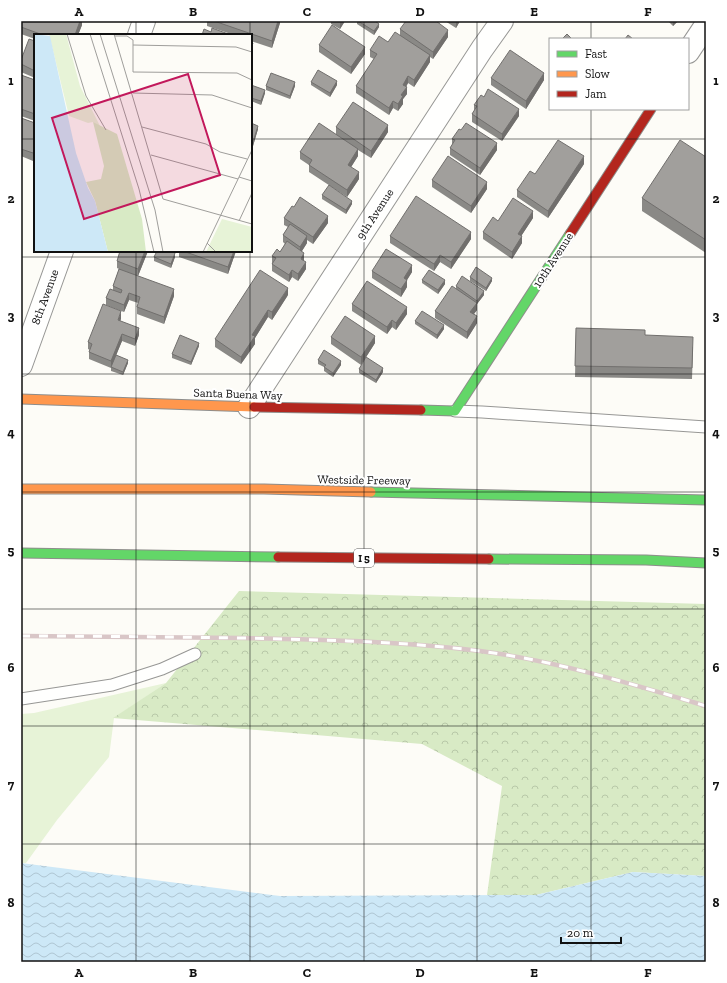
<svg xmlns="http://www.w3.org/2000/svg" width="727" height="983" font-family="'Zilla Slab',serif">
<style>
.grass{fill:#e7f3d7}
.forest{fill:url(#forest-crowns)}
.water{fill:url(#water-waves)}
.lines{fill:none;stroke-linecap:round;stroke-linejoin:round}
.lane-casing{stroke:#979795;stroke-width:13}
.street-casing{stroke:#979795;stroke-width:24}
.fast-casing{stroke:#8e8d8b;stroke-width:11}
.slow-casing{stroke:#8e8d8b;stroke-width:11}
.jam-casing{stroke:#8e8d8b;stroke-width:11}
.lane{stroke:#fffffe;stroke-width:11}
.street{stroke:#fffffe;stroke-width:22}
.fast{stroke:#63d668;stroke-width:9}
.slow{stroke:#ff974d;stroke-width:9}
.jam{stroke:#b3261e;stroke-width:9}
.rail-casing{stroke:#d9c6c7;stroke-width:4.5}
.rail{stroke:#fff;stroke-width:3;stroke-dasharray:9;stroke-linecap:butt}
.wall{fill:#8a8986}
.shaded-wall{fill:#716f6d}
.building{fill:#a19f9c;stroke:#716f6d}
.grid{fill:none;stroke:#111;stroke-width:1;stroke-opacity:0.55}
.labels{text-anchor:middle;stroke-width:4;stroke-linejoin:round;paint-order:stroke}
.shield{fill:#fff;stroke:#585858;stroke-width:1}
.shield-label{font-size:11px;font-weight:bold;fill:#111}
.street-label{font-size:12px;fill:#111;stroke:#fff}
.inset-road{fill:none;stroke:#9f9e9b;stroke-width:1}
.view{fill:#c2185b;fill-opacity:0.15;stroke:#c2185b;stroke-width:2}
.inset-edge{fill:none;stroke:#111;stroke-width:2}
.neatline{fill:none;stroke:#111;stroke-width:1.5}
.grid-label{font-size:13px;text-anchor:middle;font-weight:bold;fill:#111}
</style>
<defs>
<pattern id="forest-crowns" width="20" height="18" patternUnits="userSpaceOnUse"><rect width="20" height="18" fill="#d8eac5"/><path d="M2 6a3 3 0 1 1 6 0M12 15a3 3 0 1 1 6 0" fill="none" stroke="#b8c8a8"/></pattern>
<pattern id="water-waves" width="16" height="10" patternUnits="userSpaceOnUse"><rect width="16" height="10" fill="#cde8f7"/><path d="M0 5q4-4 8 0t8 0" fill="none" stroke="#afc6d3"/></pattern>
</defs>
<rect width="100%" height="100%" fill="#fdfcf7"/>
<path class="grass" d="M166,683L114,718L109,757L57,820L26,863H21V714L34,713Z"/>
<path class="forest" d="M239,591L706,604V876L633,872L536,895H487L502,786L422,744L113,718L166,683Z"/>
<path class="water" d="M21,863L280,896L536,895L633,872L706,876V962H21Z"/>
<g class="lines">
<defs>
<path id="lane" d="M455,411L482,412L706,427
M21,699L112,685L162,669L195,654"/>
<path id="street" d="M139,35L144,21
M688,52L706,25
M21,365L62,251
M249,407L482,49L502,21"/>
<path id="fast" d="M421,410L455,411L570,234
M371,492L706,500
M21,553L278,557
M489,559L646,560L706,563"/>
<path id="slow" d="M21,399L254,407
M21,489H264L371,492"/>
<path id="jam" d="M570,234L651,109
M254,407L421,410
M278,557L489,559"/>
</defs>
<use href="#lane" class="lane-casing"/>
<use href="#street" class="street-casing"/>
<use href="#fast" class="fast-casing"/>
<use href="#slow" class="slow-casing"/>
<use href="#jam" class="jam-casing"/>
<use href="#lane" class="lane"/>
<use href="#street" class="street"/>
<use href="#fast" class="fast"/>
<use href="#slow" class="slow"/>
<use href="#jam" class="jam"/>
<defs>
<path id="rail" d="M21,636C95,636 169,637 244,638C323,640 401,641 480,651C557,661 632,684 706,706"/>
</defs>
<use href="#rail" class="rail-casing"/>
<use href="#rail" class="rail"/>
</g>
<path class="wall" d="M21,21H82V25L78,35H35V39L21,34Z
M207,21H280V23L272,48L251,41V35H234L207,26Z
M331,21H345L340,29L331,24Z
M357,21H375L379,27L374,35L357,24Z
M445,21H460L456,28Z
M668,21H678L673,26Z
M400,29L448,37L433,59L430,57V62L414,87L408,83L406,87L407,94L403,99V104L398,111L393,108L389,115L356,93V86L374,59L370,57V50L388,42L400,35Z
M35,41V78L21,72V60Z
M319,45L365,54L351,74L319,52Z
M21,75L35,80V121L21,116Z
M491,78L544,80L526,109L491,85Z
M311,82L337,85L330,97L311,85Z
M251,85L265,93L261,105L251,101Z
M266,86H295L290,99L266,90Z
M474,105L519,116L502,141L472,122V114L474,111Z
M21,118L35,123L33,161L21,156Z
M251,123L258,129L253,146L251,145Z
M336,127L388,132L371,158L358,150V156L351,167L359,179L347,197L309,172V165L300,159V152L336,134Z
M452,139L497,150L480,175L450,155V148L452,145Z
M706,157V253L642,211V198Z
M584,164L548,218L517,197V190L535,174Z
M432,180L487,189L471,213L432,187Z
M322,195L352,204L346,214L322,199Z
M284,218L328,223L313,244L307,240V243L302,251L304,260V261L306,269L298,281L292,277L289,282L272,271V256L280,252L285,244L283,242V235L288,227L284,225Z
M533,218L521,236L522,243L512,259L483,239V232L498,221Z
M390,236L471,239L451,269L440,262L434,271L390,243Z
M148,251L138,276L174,296L164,324L137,314V307L138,303L129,300L124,312L106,305V298L113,290V286L119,269L117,268V261Z
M179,251H236L228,274L179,257Z
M154,257H175L171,268L154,261Z
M372,271L412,272L407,280V287L401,297L372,278Z
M470,277L492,281L486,291L470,281Z
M422,280L445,284L438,294L422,283Z
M456,286L484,295L477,304V310L474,314L477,323L467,339L435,318V311L456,289Z
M288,295L272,320L268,317L255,338V344L241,364L215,347V339Z
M352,304L407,314L396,330L392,327L387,334L352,311Z
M121,319L120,321L139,335L135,346L122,341L116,355L128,363L123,375L111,371V368L89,359V352L90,350L88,349V342Z
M415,321L444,329L437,339L415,324Z
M576,328L645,335L693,347L692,379L575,377Z
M331,337L375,343L361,365L331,344Z
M199,346L191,365L172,358V354Z
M318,360L341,365L333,377L324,371V367L318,364Z
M359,369L383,372L376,383L359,373Z"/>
<path class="shaded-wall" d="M80,21H82V25L78,35H75Z
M278,21H280V23L272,48V41Z
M340,21H345L340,29Z
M456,21H460L456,28Z
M674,21H678L673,26V22Z
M379,24V27L374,35V31Z
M448,30V37L433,59V52Z
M253,43V50L251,55V48Z
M365,47V54L351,74V67Z
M430,55V62L414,87V80Z
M544,73V80L526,109V101Z
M408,76V83L403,92V85Z
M337,81V85L330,97V93Z
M295,82V86L290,99V96Z
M407,87V94L403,99V104L398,111V104L401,95Z
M265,90V93L261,105V101Z
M393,101V108L389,115V108Z
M519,109V116L502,141V134Z
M388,125V132L371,158V151Z
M258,126V129L253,146V142Z
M497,143V150L480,175V168Z
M35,147V154L33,161V153Z
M358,149V156L348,172V165Z
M584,156V164L548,218V211Z
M359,172V179L347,197V190Z
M487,182V189L471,213V206Z
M352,201V204L346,214V210Z
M533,211V218L518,241V234Z
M328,216V223L313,244V237Z
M471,232V239L451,269V262Z
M307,236V243L300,254V247Z
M522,236V243L512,259V252Z
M145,251H148L138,276V269Z
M234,251H236L228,274V267Z
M175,253V257L171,268V264Z
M304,253V260L301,266V259Z
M440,255V262L434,271V264Z
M306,262V269L298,281V274Z
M412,265V272L407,280V287L401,297V289L404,278Z
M292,270V277L289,282V275Z
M492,278V281L486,291V288Z
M445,280V284L438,294V290Z
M288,288V295L272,320V312Z
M174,289V296L164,324V317Z
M484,291V295L477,304V301Z
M129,293V300L124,312V305Z
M477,303V310L470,319V312Z
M407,307V314L396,330V323Z
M268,310V317L255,338V344L241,364V357L252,335Z
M121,311V319L118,327V320Z
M477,316V323L467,339V332Z
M392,320V327L387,334V327Z
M444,325V329L437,339V335Z
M139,328V335L135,346V339Z
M122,334V341L111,368V361Z
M375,336V343L361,365V357Z
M199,343V346L191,365V362Z
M128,360V363L123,375V372Z
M341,361V365L333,377V373Z
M383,368V372L376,383V380Z"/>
<path class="building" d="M21,21H80L75,35H43L21,27Z
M214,21H278L272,41Z
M358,21H375L379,24L374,31Z
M406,21H436L448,30L433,52L400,29Z
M332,25L365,47L351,67L319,45Z
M212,28L231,35H202L204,29L211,32Z
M395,32L430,55L414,80L408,76L403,85L407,87L401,95L403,96L398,104L393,101L389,108L356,86L377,54L370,50L379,36L388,42Z
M567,34L572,39H562Z
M628,35L633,39H625Z
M29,39L35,41V71L21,64V60Z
M251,42L253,43L251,48Z
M510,50L544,73L526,101L491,78Z
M318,70L337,81L330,93L311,82Z
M271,73L295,82L290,96L266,86Z
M21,75L35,80V114L21,109Z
M251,85L265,90L261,101L251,98Z
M488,89L519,109L502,134L472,114L477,106L474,105L481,95L484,97Z
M353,102L388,125L371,151L336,127Z
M21,118L35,123V147L33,153L21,149Z
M251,123L258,126L253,142L251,141Z
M319,123L358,149L348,165L359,172L347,190L309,165L312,160L300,152Z
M466,123L497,143L480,168L450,148L455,140L452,139L459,129L461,130Z
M558,140L584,156L548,211L517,190L530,171L535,174Z
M680,140L706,157V240L642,198Z
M448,156L487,182L471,206L432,180Z
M329,185L352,201L346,210L322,195Z
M416,196L471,232L451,262L440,255L434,264L390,236Z
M300,197L328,216L313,237L284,218L292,206L294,207Z
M513,198L533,211L518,234L522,236L512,252L483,232L493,217L498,221Z
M290,224L307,236L300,247L283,235Z
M287,241L304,253L301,259L306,262L298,274L292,270L289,275L272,264L276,258L272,256L277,249L280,252Z
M386,249L412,265L404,278L407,280L401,289L372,271Z
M120,251H145L138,269L117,261Z
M157,251H170L175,253L171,264L154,257Z
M183,251H234L228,267Z
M476,267L492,278L486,288L470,277Z
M119,269L174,289L164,317L137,307L140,297L129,293L124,305L106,298L110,289L121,293L122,290L113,286Z
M260,270L288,288L272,312L268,310L252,335L255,336L241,357L215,339Z
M429,270L445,280L438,290L422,280Z
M462,276L484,291L477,301L456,286Z
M367,281L407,307L396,323L392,320L387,327L352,304Z
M452,286L477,303L470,312L477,316L467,332L435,311Z
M103,304L121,311L118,320L139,328L135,339L122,334L111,361L89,352L92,344L88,342Z
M422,311L444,325L437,335L415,321Z
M345,316L375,336L361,357L331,337Z
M576,328L645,330V335L693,337L692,368L575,366Z
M180,335L199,343L191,362L172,354Z
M324,350L341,361L333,373L324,367L326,365L318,360Z
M116,355L128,360L123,372L111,367Z
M366,357L383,368L376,380L359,369Z"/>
<path class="grid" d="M136,21V35M250,21V35M364,21V962M477,21V962M591,21V39M591,109V962M21,139H35M251,139H706M136,251V962M250,251V962M21,257H706M21,374H706M21,492H706M21,609H706M21,726H706M21,844H706"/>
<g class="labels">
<rect class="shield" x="354" y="549" width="20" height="18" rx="3"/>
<g class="shield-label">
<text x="364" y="562">I 5</text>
</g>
<g class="street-label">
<text transform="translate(375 214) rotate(-57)" y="4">9th Avenue</text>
<text transform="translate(553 260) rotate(-57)" y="4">10th Avenue</text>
<text transform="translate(45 297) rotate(-70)" y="4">8th Avenue</text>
<text transform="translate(238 394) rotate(2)" y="4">Santa Buena Way</text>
<text transform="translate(364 480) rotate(1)" y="4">Westside Freeway</text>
</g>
</g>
<g transform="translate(34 34)">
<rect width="218" height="218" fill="#fdfcf7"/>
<path d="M15,0H32L46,52L67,94L59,88L54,89L35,82Z" fill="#e7f3d7"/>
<path d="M59,88L83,100L108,185L112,218H74L61,167L52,148L67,145L70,132Z" fill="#d8eac5"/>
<path d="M188,185L218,193V218H172Z" fill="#e7f3d7"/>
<path d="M0,0L16,2L42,119L54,154L61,167L74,218H0Z" fill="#cde8f7"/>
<path class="inset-road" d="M33,0L52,62L72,96M56,0L105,155L120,218M66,0L121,176L129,218M80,0L129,165L218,190M81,2H93L99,6V38L203,39L218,46M99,11L202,13L218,18M99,59L178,61L218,74M108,93L172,110L186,118L213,125M117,121L204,145M205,143L218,147M205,187L218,159M173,209L182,218M169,218L218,116"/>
<path class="view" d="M154,40L186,141L50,185L18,84Z"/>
<rect width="218" height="218" class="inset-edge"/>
</g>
<rect width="727" height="983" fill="none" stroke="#ffffff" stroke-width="44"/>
<rect x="549" y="38" width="140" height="72" fill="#ffffff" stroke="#a0a0a0"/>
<rect x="557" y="51" width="20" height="6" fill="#63d668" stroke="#a0a0a0"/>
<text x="585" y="58" font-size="12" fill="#111111">Fast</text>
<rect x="557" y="71" width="20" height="6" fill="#ff974d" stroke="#a0a0a0"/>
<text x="585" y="78" font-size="12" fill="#111111">Slow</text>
<rect x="557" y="91" width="20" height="6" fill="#b3261e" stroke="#a0a0a0"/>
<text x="585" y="98" font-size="12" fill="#111111">Jam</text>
<path d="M561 937v6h60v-6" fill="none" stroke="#111111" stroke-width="2"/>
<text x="567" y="937" font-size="12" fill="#111111" stroke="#ffffff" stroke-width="3" paint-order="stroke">20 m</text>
<rect x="22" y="22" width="683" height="939" class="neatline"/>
<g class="grid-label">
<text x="79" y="16">A</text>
<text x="193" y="16">B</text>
<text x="307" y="16">C</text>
<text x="420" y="16">D</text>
<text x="534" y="16">E</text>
<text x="648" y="16">F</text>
<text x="11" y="85">1</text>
<text x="716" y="85">1</text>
<text x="11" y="203">2</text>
<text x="716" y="203">2</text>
<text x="11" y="320">3</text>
<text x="716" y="320">3</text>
<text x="11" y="437">4</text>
<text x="716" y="437">4</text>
<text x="11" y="555">5</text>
<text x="716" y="555">5</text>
<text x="11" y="672">6</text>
<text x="716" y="672">6</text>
<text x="11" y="789">7</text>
<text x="716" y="789">7</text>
<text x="11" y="907">8</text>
<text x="716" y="907">8</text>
<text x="79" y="977">A</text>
<text x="193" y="977">B</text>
<text x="307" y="977">C</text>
<text x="420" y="977">D</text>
<text x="534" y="977">E</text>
<text x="648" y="977">F</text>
</g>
</svg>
